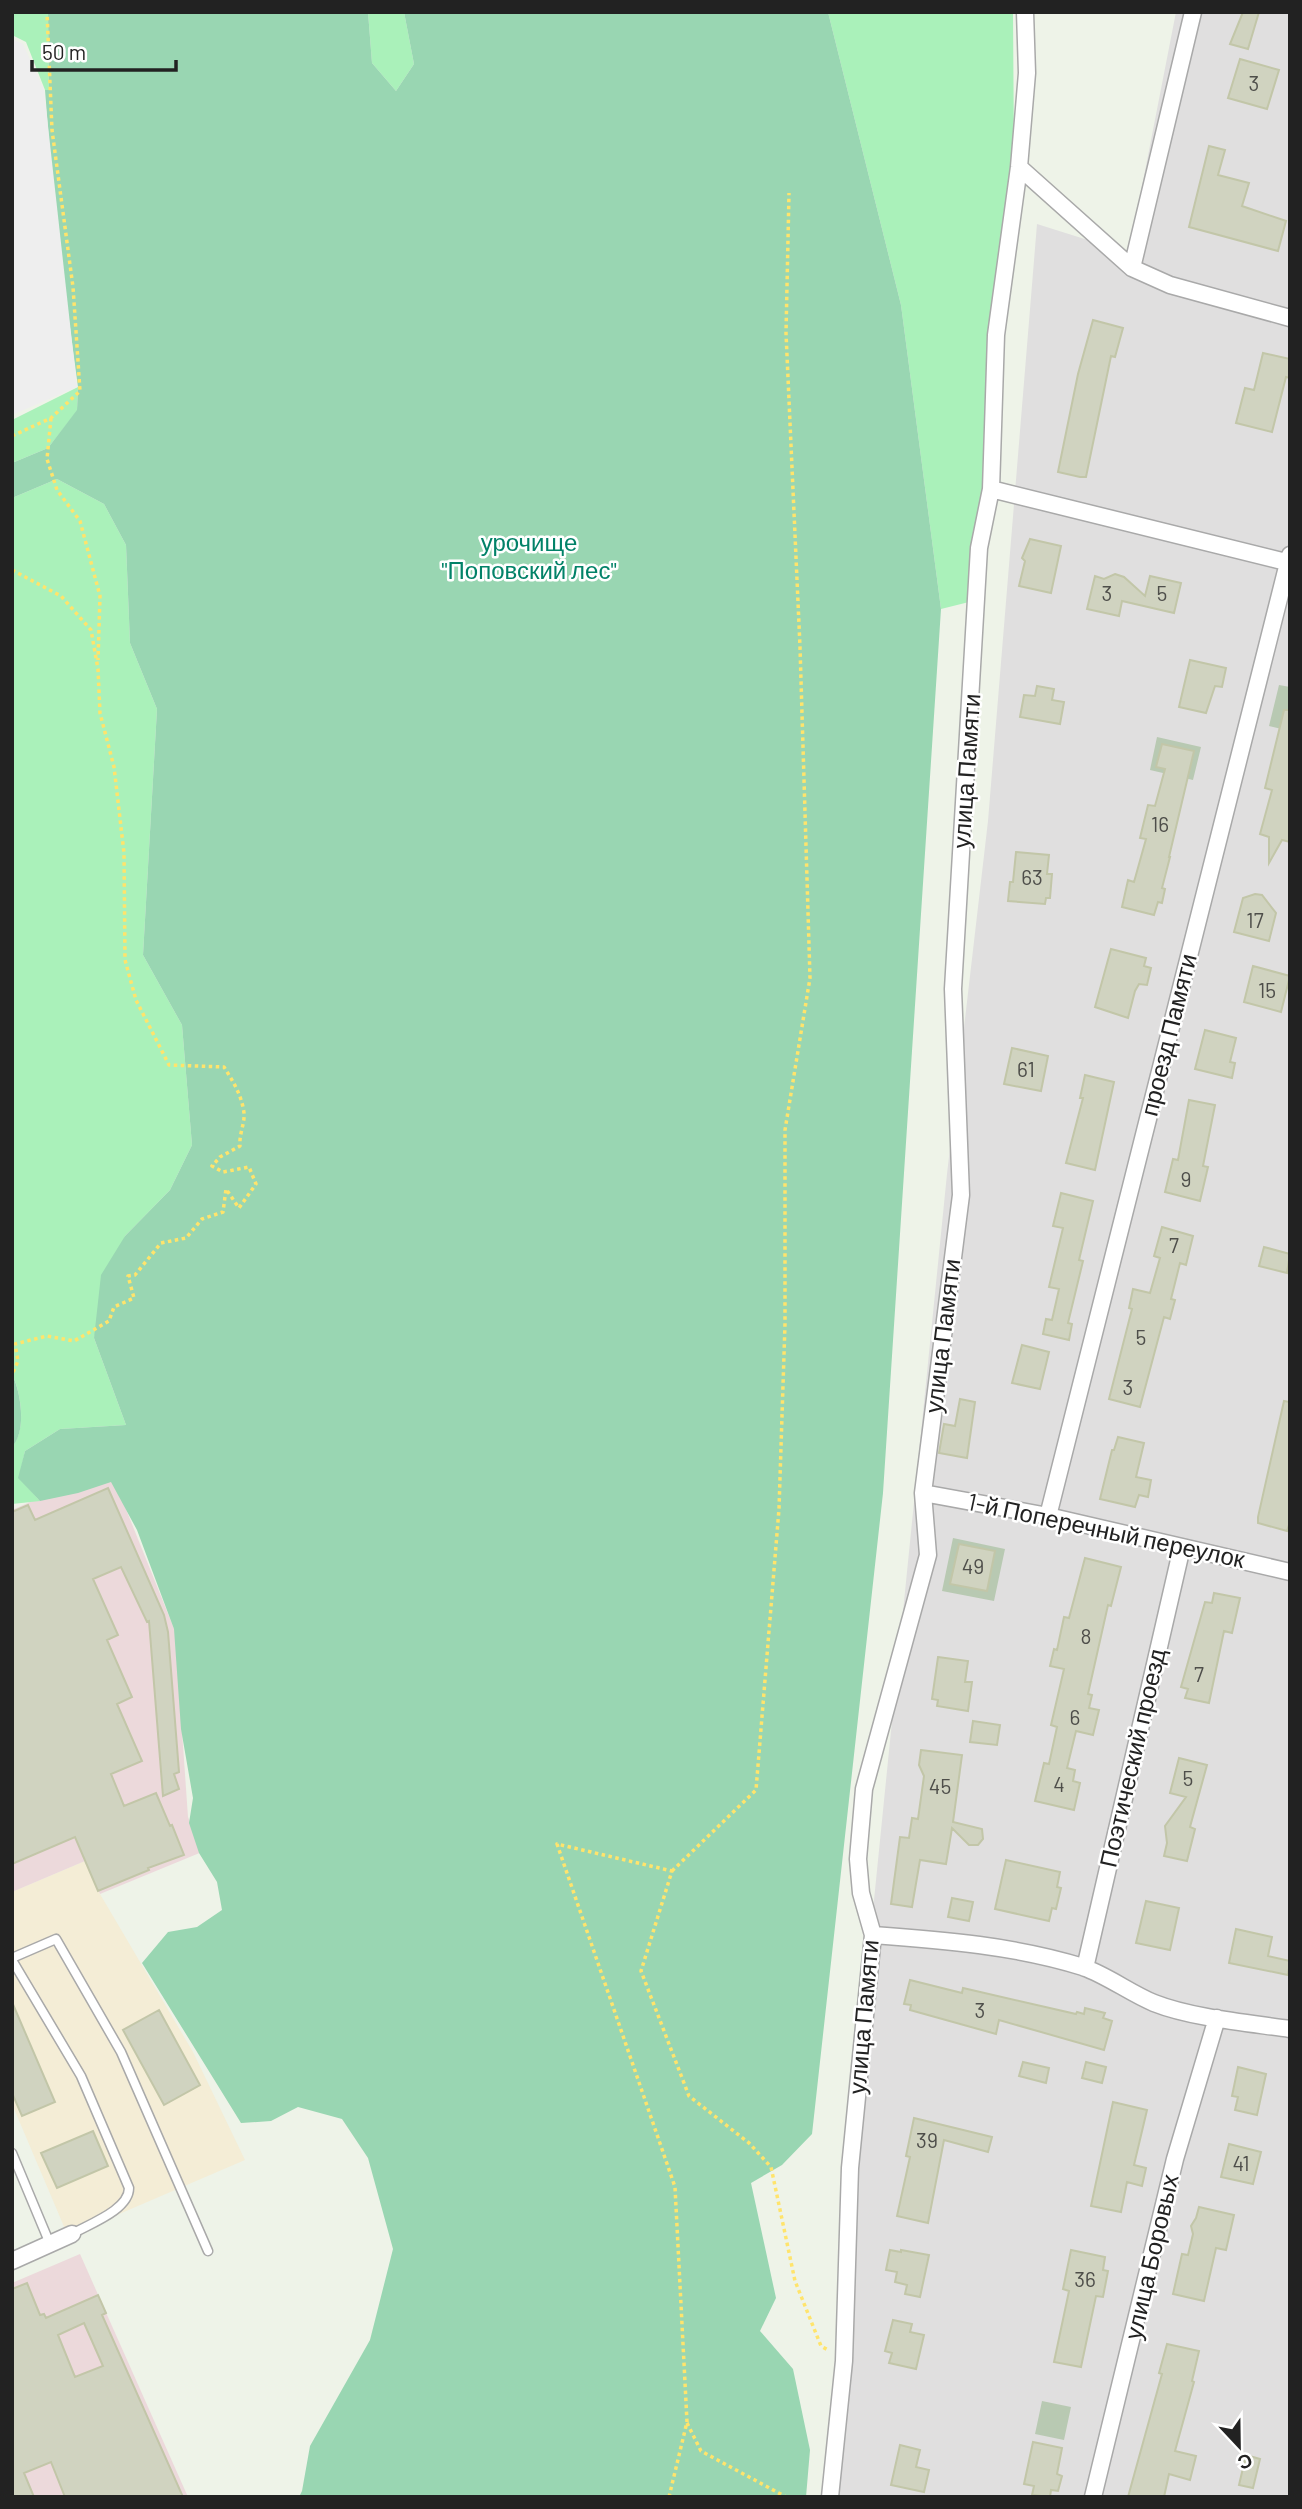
<svg xmlns="http://www.w3.org/2000/svg" width="1302" height="2509" font-family="Barlow,sans-serif">
<style>
.residential{fill:#e0dfdf}
.commercial{fill:#f4edd6}
.industrial{fill:#ecd9db}
.construction{fill:#b8c9b2}
.grass{fill:#aaf1ba}
.forest{fill:#99d6b2}
.parking{fill:#eee}
.building{fill:#d0d3c0;stroke:#c2c6a8;stroke-width:2;fill-rule:evenodd}
.lines{fill:none;stroke-linecap:round;stroke-linejoin:round}
.lane-casing{stroke:#a9a9a9;stroke-width:11}
.street-casing{stroke:#a9a9a9;stroke-width:19}
.path{stroke:#ffe46c;stroke-width:3.5;stroke-dasharray:3.5 3.5;stroke-linecap:butt}
.lane{stroke:#fff;stroke-width:8}
.street{stroke:#fff;stroke-width:16}
.labels{text-anchor:middle;stroke-width:5;stroke-linejoin:round;paint-order:stroke}
.number-label{font-size:21px;fill:#4e4e4a}
.park-label{font-size:24px;fill:#028268;stroke:#fff}
.street-label{font-size:24px;fill:#222;stroke:#fff}
</style>
<rect width="100%" height="100%" fill="#eef3e8"/>
<path class="residential" d="M1176,12H1290V2497H834L872,1920L947,1174L988,821L1037,224L1129,253Z"/>
<path class="commercial" d="M85,1861L100,1894L193,2052L245,2160L68,2236L12,2104V1892Z"/>
<path class="industrial" d="M109,1467L175,1631L188,1817L202,1852L100,1894L85,1861L12,1892V1510Z
M80,2254L188,2497H12V2283Z"/>
<path class="construction" d="M1279,685L1290,687V731L1269,726Z
M1157,737L1201,747L1193,780L1150,770Z
M953,1538L1005,1549L994,1601L942,1591Z
M1042,2401L1071,2407L1064,2440L1035,2434Z"/>
<path class="grass" d="M12,12H48L49,90H45L26,42L12,35Z
M368,12H404L414,64L396,91L372,63Z
M828,12H1013L1014,159L981,599L941,609L901,305Z
M78,387L77,411L48,448L12,463V420Z
M57,479L104,504L126,545L130,643L157,709L143,955L182,1025L192,1145L170,1190L125,1236L94,1338L126,1425L60,1429L25,1451L19,1478L40,1501L12,1504V1447C27,1430 21,1392 12,1374V498Z"/>
<path class="forest" d="M48,12H368L372,63L396,91L414,64L404,12H828L901,305L941,609L883,1493L812,2134L782,2165L751,2183L776,2298L760,2331L793,2369L810,2450L806,2497H299L302,2491L310,2446L370,2340L393,2249L368,2158L342,2119L298,2107L271,2121L241,2123L142,1963L168,1932L197,1927L222,1910L217,1882L199,1853L189,1823L193,1798L181,1729L174,1629L137,1530L111,1482L78,1493L40,1501L18,1478L25,1451L60,1429L126,1425L94,1338L101,1275L125,1236L170,1190L192,1145L182,1025L143,955L157,709L130,643L126,545L104,504L57,479L12,498V463L48,448L77,410L78,387L55,216L45,90H49Z
M12,1374C21,1392 27,1431 12,1447Z"/>
<path class="parking" d="M12,39L23,44L44,90L77,387L12,415Z"/>
<path class="building" d="M1243,12H1259L1248,49L1230,44Z
M1240,59L1279,70L1267,109L1228,98Z
M1209,146L1225,150L1218,175L1249,183L1242,206L1286,221L1278,251L1189,227Z
M1093,320L1123,328L1115,357L1111,356L1086,477H1080L1058,472L1078,374Z
M1263,353L1290,359V378L1286,377L1272,432L1236,423L1245,388L1254,390Z
M1030,539L1061,546L1051,593L1019,586L1025,561L1022,558Z
M1115,574L1124,577L1145,596L1150,576L1181,583L1174,613L1122,601L1119,616L1087,609L1095,576L1104,579Z
M1190,660L1226,668L1222,687L1215,686L1206,713L1179,707Z
M1037,686L1054,689L1052,700L1064,702L1060,724L1020,717L1024,695L1035,696Z
M1284,710H1290V842L1282,840L1269,863V837L1260,834L1272,790L1265,788Z
M1162,744L1194,751L1169,857H1170L1162,888L1165,889L1162,903L1158,902L1154,915L1122,907L1128,880L1134,882L1146,839L1140,838L1148,805L1155,806L1165,769L1156,767Z
M1016,852L1049,855L1047,874H1052L1050,898H1046L1045,904L1008,901L1010,882H1013Z
M1255,894L1262,895L1276,913L1269,941L1234,932L1243,898Z
M1111,949L1146,958L1144,966L1151,968L1147,985L1139,984L1135,991L1128,1018L1095,1007Z
M1253,966L1290,976L1281,1012L1244,1002Z
M1205,1030L1236,1038L1230,1062L1235,1063L1232,1078L1195,1069Z
M1012,1048L1048,1056L1041,1091L1004,1084Z
M1085,1075L1114,1082L1095,1170L1066,1163L1083,1098H1080Z
M1189,1100L1215,1105L1203,1166L1208,1167L1200,1201L1165,1192L1173,1159L1178,1160Z
M1061,1193L1093,1201L1079,1260L1083,1261L1068,1323L1072,1324L1069,1340L1043,1334L1046,1319L1052,1320L1059,1289L1049,1287L1063,1228L1053,1226Z
M1162,1227L1193,1236L1186,1265L1180,1263L1171,1299L1175,1300L1170,1319L1164,1317L1140,1407L1109,1399L1132,1309L1129,1308L1133,1289L1150,1293L1160,1258L1154,1256Z
M1264,1247L1290,1254L1287,1273L1259,1266Z
M1022,1345L1049,1352L1040,1389L1012,1383Z
M960,1399L975,1402L967,1458L939,1453L944,1424L955,1426Z
M1284,1401L1290,1402V1522L1287,1531L1258,1523V1517Z
M1118,1437L1144,1443L1136,1477L1151,1480L1148,1497L1139,1495L1135,1507L1100,1499L1112,1450H1114Z
M108,1488L164,1615L168,1632L179,1772L174,1774L179,1789L163,1796L149,1621L147,1622L121,1567L93,1579L118,1635L107,1640L132,1697L117,1704L142,1761L111,1774L124,1806L156,1793L170,1826L172,1825L184,1855L148,1868L149,1870L98,1891L75,1837L12,1864V1512L28,1505L35,1520Z
M959,1544L995,1551L987,1591L950,1584Z
M1085,1558L1121,1567L1111,1606L1108,1605L1088,1694L1092,1695L1089,1708L1099,1710L1093,1735L1076,1731L1067,1768L1075,1770L1073,1781L1080,1783L1074,1810L1035,1801L1044,1763L1049,1764L1057,1727L1051,1725L1064,1669L1050,1666L1054,1649L1057,1650L1064,1617L1069,1618Z
M1214,1593L1240,1598L1232,1633L1224,1631L1209,1703L1185,1698L1188,1689L1181,1687L1205,1602L1212,1603Z
M938,1657L968,1661L965,1682H972L968,1711L937,1706L938,1700L932,1699Z
M973,1721L1000,1725L997,1745L970,1742Z
M921,1750L962,1755L953,1822L982,1829L983,1839L978,1845H969L952,1828L946,1864L920,1860L912,1907L891,1904L900,1837L909,1838L912,1818L918,1819L924,1776L919,1765Z
M1179,1758L1207,1765L1190,1827L1195,1829L1187,1861L1164,1856L1167,1843L1165,1826L1186,1797L1170,1793Z
M1006,1860L1060,1872L1057,1887L1061,1888L1056,1909L1052,1908L1049,1921L995,1909Z
M952,1898L973,1902L969,1921L948,1917Z
M1146,1901L1179,1908L1170,1950L1136,1943Z
M1236,1929L1272,1937L1268,1956L1290,1961L1288,1975L1229,1963Z
M910,1980L962,1993L963,1988L1076,2014L1077,2012L1084,2014L1085,2008L1105,2013L1103,2018L1112,2021L1104,2050L999,2020L996,2034L910,2010L911,2005L904,2004Z
M12,2002L55,2102L22,2116L12,2093Z
M159,2010L200,2085L164,2105L123,2030Z
M1023,2062L1049,2068L1046,2083L1019,2076Z
M1086,2062L1106,2067L1102,2083L1082,2078Z
M1238,2067L1266,2074L1257,2115L1235,2110L1238,2097L1232,2096Z
M1113,2102L1147,2110L1134,2165L1146,2168L1142,2186L1127,2182L1121,2212L1091,2206Z
M914,2118L992,2137L988,2152L944,2140L928,2223L897,2216L910,2157L906,2156Z
M93,2131L108,2166L57,2188L41,2153Z
M1229,2144L1261,2152L1253,2184L1221,2177Z
M1199,2207L1234,2215L1226,2250L1216,2248L1204,2301L1173,2294L1182,2254L1188,2255L1193,2234L1191,2226L1196,2218Z
M890,2250L901,2252V2250L929,2255L920,2297L905,2294L907,2285L895,2282L897,2272L886,2270Z
M1071,2250L1105,2257L1103,2270L1108,2271L1103,2297L1096,2296L1081,2367L1054,2362L1069,2291L1063,2289Z
M27,2283L40,2315L44,2314L46,2318L98,2295L106,2313L102,2315L183,2497H65L51,2462L24,2473L34,2497H12V2289ZM84,2323L103,2366L75,2377L58,2335Z
M893,2320L912,2324L910,2332L924,2335L916,2369L889,2363L892,2353L885,2351Z
M1167,2344L1199,2351L1192,2381L1194,2382L1175,2451L1196,2456L1190,2480L1169,2474L1164,2497H1128L1162,2374L1159,2373Z
M1033,2442L1062,2448L1057,2474L1062,2476L1058,2491L1051,2490L1050,2497L1032,2495L1034,2486L1024,2484Z
M900,2445L920,2450L916,2467L929,2470L924,2492L891,2485Z
M1246,2455L1260,2459L1253,2488L1239,2485Z"/>
<g class="lines">
<defs>
<path id="lane" d="M12,1958L56,1939L121,2052L208,2251
M12,1960L81,2076L129,2188C129,2210 89,2224 72,2234
M12,2153L50,2244"/>
<path id="street" d="M1019,167L1132,268L1170,285L1290,318
M1132,268L1193,12
M991,489L1290,563
M923,1493L1048,1516L1290,1572
M1048,1516L1290,555
M873,1935C943,1940 1016,1946 1083,1967C1108,1976 1130,1993 1154,2003C1192,2018 1249,2023 1290,2029
M1085,1968L1182,1547
M12,2261L72,2234
M830,2497L844,2361L850,2168L873,1935L861,1893L858,1859L864,1789L928,1555L923,1493L961,1195L953,989L979,548L991,489L996,335L1019,167L1027,73L1025,12
M1093,2497L1175,2159L1217,2018"/>
</defs>
<use href="#lane" class="lane-casing"/>
<use href="#street" class="street-casing"/>
<path class="path" d="M51,418L47,459L57,490L80,521L100,596L98,660
M12,436L51,418L80,391L73,287L52,130L47,12
M12,570L61,596L91,630L98,669L100,713L114,767L124,853L125,960L136,1000L169,1065L224,1067C233,1081 242,1096 244,1113C245,1123 239,1134 240,1146L220,1157L212,1166L223,1172L249,1167L256,1184L239,1208L226,1189L223,1212L202,1219L186,1238L161,1243L135,1275L128,1276L134,1298L114,1307L109,1321L74,1341L47,1336L15,1344L18,1361L12,1375
M672,1871L756,1790L779,1509L785,1324V1130L810,978L800,647L786,333L789,193
M687,2423L701,2451L786,2497
M669,2497L687,2422L675,2187L557,1844L672,1871L641,1971L689,2096L749,2143L771,2167L795,2281L821,2346L828,2350"/>
<use href="#lane" class="lane"/>
<use href="#street" class="street"/>
</g>
<g class="labels">
<g class="number-label">
<text x="1254" y="91">3</text>
<text x="1107" y="601">3</text>
<text x="1162" y="601">5</text>
<text x="1160" y="832">16</text>
<text x="1032" y="885">63</text>
<text x="1255" y="928">17</text>
<text x="1267" y="998">15</text>
<text x="1026" y="1077">61</text>
<text x="1186" y="1187">9</text>
<text x="1174" y="1253">7</text>
<text x="1141" y="1345">5</text>
<text x="1128" y="1395">3</text>
<text x="973" y="1574">49</text>
<text x="1086" y="1644">8</text>
<text x="1199" y="1682">7</text>
<text x="1075" y="1725">6</text>
<text x="1188" y="1786">5</text>
<text x="1059" y="1792">4</text>
<text x="940" y="1794">45</text>
<text x="980" y="2018">3</text>
<text x="927" y="2148">39</text>
<text x="1241" y="2171">41</text>
<text x="1085" y="2287">36</text>
</g>
<g class="park-label">
<text x="529" y="551">урочище<tspan x="529" dy="28">"Поповский лес"</tspan></text>
</g>
<g class="street-label">
<text transform="translate(967 771) rotate(-86)" y="8">улица Памяти</text>
<text transform="translate(1169 1035) rotate(-76)" y="8">проезд Памяти</text>
<text transform="translate(943 1336) rotate(-83)" y="8">улица Памяти</text>
<text transform="translate(1106 1531) rotate(12)" y="8">1-й Поперечный переулок</text>
<text transform="translate(1133 1758) rotate(-77)" y="8">Поэтический проезд</text>
<text transform="translate(864 2017) rotate(-85)" y="8">улица Памяти</text>
<text transform="translate(1152 2257) rotate(-77)" y="8">улица Боровых</text>
</g>
</g>
<rect width="1302" height="2509" fill="none" stroke="#222222" stroke-width="28"/>
<g transform="translate(1239 2446) rotate(158)" stroke="#ffffff" stroke-width="5" paint-order="stroke">
<path d="M0-5L12 26L0 18L-12 26Z" fill="#222222"/>
<text y="-10" font-size="19" font-weight="bold" text-anchor="middle" fill="#222222">С</text>
</g>
<path d="M32 60v10h144v-10" fill="none" stroke="#222222" stroke-width="3.5"/>
<text x="42" y="60" font-size="21" fill="#222222" stroke="#ffffff" stroke-width="5" paint-order="stroke">50 m</text>
</svg>
